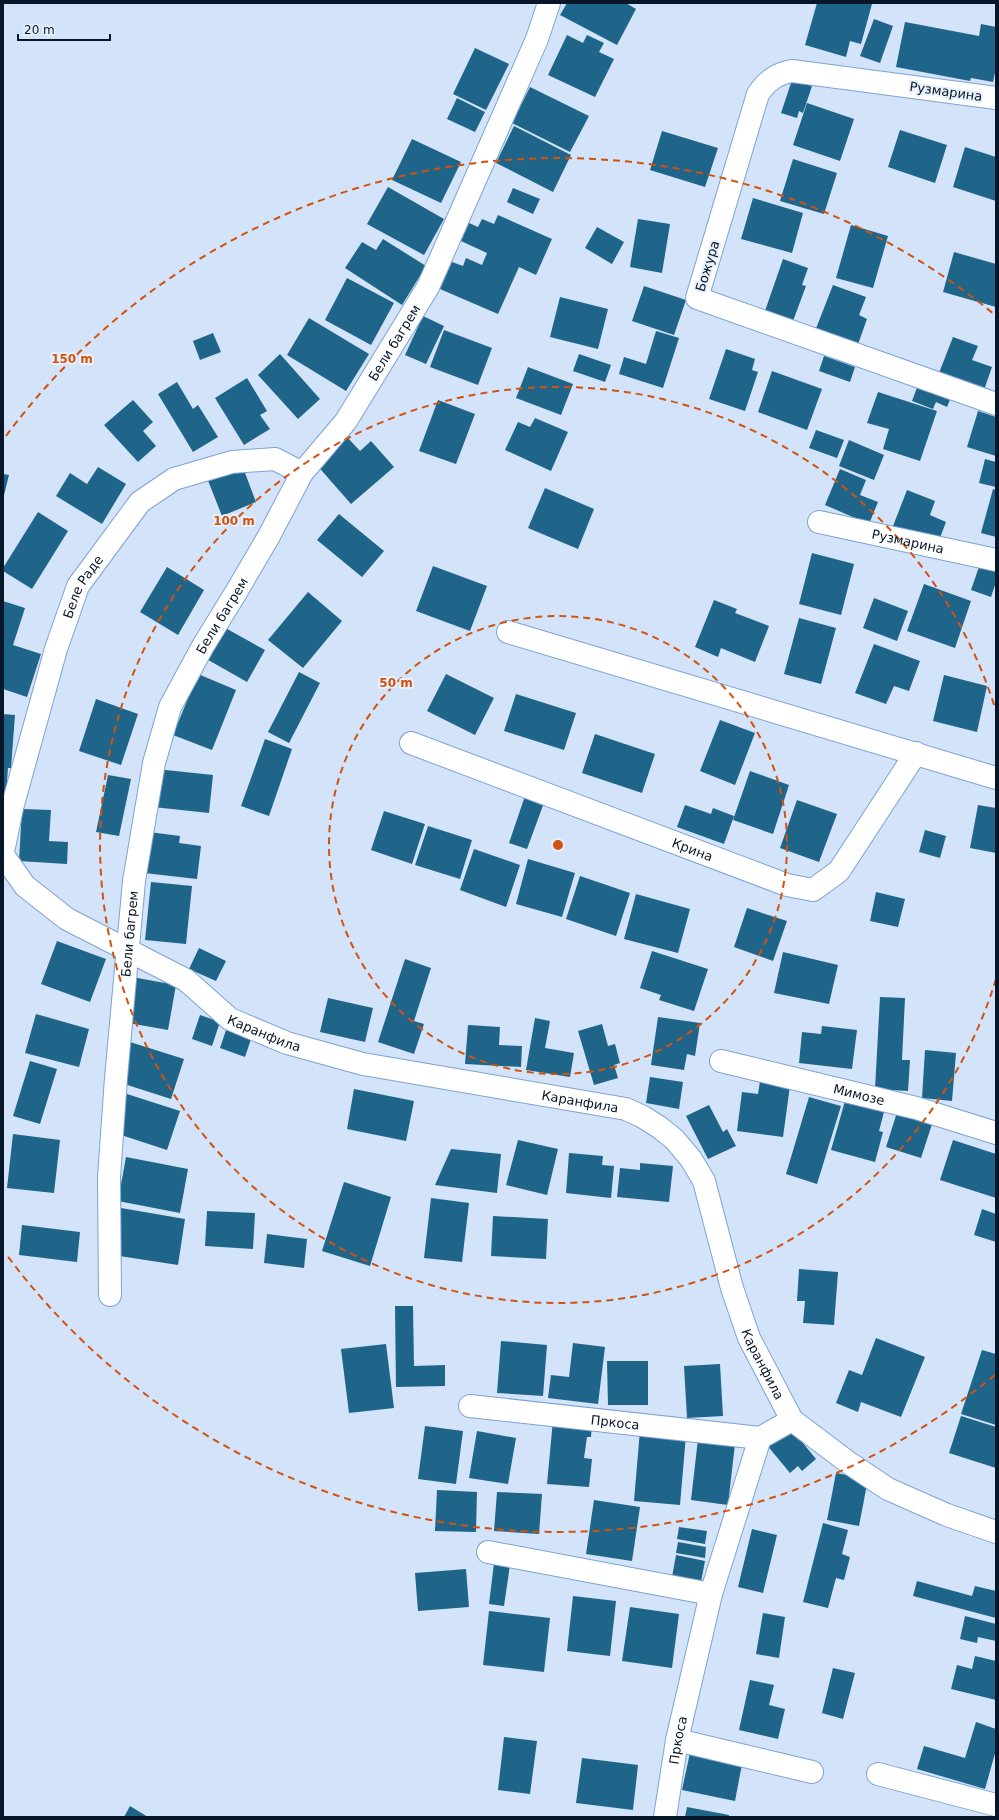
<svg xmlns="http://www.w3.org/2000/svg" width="999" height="1820" font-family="'DejaVu Sans',sans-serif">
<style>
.building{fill:#1f6589}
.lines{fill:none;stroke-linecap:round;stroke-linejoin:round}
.minor-casing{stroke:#7ca3d6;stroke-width:24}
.minor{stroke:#fff;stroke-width:22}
.ring{fill:none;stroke:#d2520f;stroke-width:2;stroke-dasharray:7 5}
.labels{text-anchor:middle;stroke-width:4;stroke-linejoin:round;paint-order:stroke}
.street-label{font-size:13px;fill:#071629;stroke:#e7f0fb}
.centre{fill:#d2520f;stroke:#e7f0fb;stroke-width:2}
.ring-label{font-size:12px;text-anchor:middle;font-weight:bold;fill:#d2520f;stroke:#e7f0fb;stroke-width:4;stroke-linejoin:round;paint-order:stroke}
</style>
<rect width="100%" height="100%" fill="#d3e3f9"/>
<path class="building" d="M567,3H626L636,9L617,45L560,15Z
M817,3L872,4L861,44L850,41L846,57L805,45Z
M874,19L893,26L880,63L860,56Z
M905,22L979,36L981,24L996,27V68L993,82L971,78L970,81L896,67Z
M567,35L583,43L587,35L604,43L599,52L614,59L595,97L548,75Z
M475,48L509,64L486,110L453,94Z
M792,80L812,86L803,113L799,111L797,118L781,113Z
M530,87L589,116L570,152L512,123Z
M457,98L485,112L475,132L447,119Z
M807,103L854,119L840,161L793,145Z
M514,126L571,155L553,192L496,163Z
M900,130L947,145L935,183L888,167Z
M662,131L718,148L705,187L650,170Z
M412,139L461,162L441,203L392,180Z
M965,147L996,157V201L953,187Z
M793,159L837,173L824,214L780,201Z
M388,187L444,219L424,255L367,224Z
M513,188L540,199L533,214L507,202Z
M753,198L803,213L792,253L741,239Z
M498,215L552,239L536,275L519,267L498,314L440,289L452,262L463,266L466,258L482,265L487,253L461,241L469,223L478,227L482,219L494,224Z
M638,219L670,224L662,273L630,267Z
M851,225L888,236L873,288L836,278Z
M597,227L624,242L612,264L585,248Z
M383,239L426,266L402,305L345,268L362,242L376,250Z
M954,252L996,264V307L943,292Z
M783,259L808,268L802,285L806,286L793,321L765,311Z
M347,278L394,303L371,345L325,320Z
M833,285L866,297L859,315L867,319L857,347L815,331Z
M644,286L686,300L674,335L632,321Z
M560,297L608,309L598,349L550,337Z
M423,316L444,326L426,364L405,355Z
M309,318L369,354L346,391L287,355Z
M444,330L492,348L478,385L430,367Z
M656,331L679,338L663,388L619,374L624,357L646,364Z
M213,333L221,352L200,360L193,341Z
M953,337L978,346L972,360L992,367L984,390L939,373Z
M726,349L755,359L752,370L758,372L745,411L709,399Z
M280,354L320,399L298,419L258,375Z
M579,354L611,365L605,382L573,371Z
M824,356L855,367L850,382L819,371Z
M528,367L573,384L561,415L516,398Z
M772,371L822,389L807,430L758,412Z
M247,378L267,411L260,415L270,429L244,445L215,398Z
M177,382L193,409L198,405L218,437L193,452L158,394Z
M918,385L951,397L947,407L936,402L933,409L912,401Z
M878,392L937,411L920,461L883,449L889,429L867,423Z
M133,400L153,422L143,431L156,446L138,462L104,425Z
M438,400L475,414L456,464L419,451Z
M978,411L996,417V456L967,447Z
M535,418L568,432L551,471L505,450L518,422L530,427Z
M816,430L844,440L837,458L809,448Z
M346,436L360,451L371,441L394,467L351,504L315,463Z
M849,440L884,455L874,480L839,466Z
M985,459L996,462V487L979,483Z
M242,465L256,502L222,516L207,478Z
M98,467L126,484L102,524L56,496L70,473L87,484Z
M840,469L866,480L860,495L878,502L869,524L825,505Z
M3,474L9,475L4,495H3Z
M545,488L594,509L578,549L528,528Z
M993,489L996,490V537L981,533Z
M907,490L935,501L930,515L946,522L938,543L893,526Z
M38,512L68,531L32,589L3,571V568Z
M339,514L384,551L362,577L317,540Z
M812,553L854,564L841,615L799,604Z
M981,561L996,566V582L991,597L971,590Z
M433,566L487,586L470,631L416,611Z
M167,567L204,590L178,635L140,612Z
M924,584L971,601L955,648L907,631Z
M308,592L342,621L303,668L268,640Z
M874,598L908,611L897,641L863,628Z
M714,600L737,609L735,613L769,626L755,662L721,648L718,657L695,647Z
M3,601L25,608L13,645L41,654L27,697L3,689Z
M799,618L836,628L821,684L784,674Z
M220,625L265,650L247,682L203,657Z
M874,644L920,661L909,691L894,686L886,704L855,693Z
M299,672L320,683L289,743L268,732Z
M198,674L236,690L212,750L173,735Z
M446,674L494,698L475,735L427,711Z
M944,675L987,686L977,732L933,721Z
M516,694L576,713L564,750L504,731Z
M96,699L138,714L121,765L79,751Z
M3,714L15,715L11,768H8L6,795L3,794Z
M720,720L755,733L735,785L700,771Z
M595,734L655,754L642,793L582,773Z
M265,739L292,749L269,816L241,806Z
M156,769L213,775L209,813L153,807Z
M750,771L789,785L773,834L733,820Z
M108,775L131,779L119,836L96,832Z
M526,793L545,800L527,849L509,843Z
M797,800L837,814L819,862L780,848Z
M685,805L711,814L713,808L734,816L724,844L677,827Z
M978,805L996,808V853L970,848Z
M22,809L51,810L49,841L68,842L67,864L19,861Z
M384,811L425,824L412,864L371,850Z
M428,826L472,840L460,879L415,865Z
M925,830L946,836L940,858L919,852Z
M149,832L180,836L179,843L201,846L197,879L144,873Z
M474,849L520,865L506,907L460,890Z
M528,859L575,873L562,917L516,904Z
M580,876L630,893L616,936L566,919Z
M151,882L192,886L186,944L145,940Z
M876,892L905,899L898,927L870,921Z
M636,894L690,909L678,953L624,939Z
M747,908L787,921L773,961L734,947Z
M57,941L106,959L90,1002L41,984Z
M199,948L226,961L216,981L189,969Z
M652,951L708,969L694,1011L659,1000L661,995L640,988Z
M783,952L838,965L829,1004L774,993Z
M405,959L431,968L414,1021L424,1024L414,1054L378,1042Z
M132,977L176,985L168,1030L123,1022Z
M880,997L905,998L902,1060H910L908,1091L875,1089Z
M328,998L373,1008L365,1042L320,1032Z
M36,1014L89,1029L79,1067L25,1053Z
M200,1015L220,1022L212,1046L192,1039Z
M658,1017L700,1023L695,1056L687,1054L684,1070L651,1065Z
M535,1018L550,1021L545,1048L574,1053L570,1077L526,1070Z
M602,1024L608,1046L615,1044L620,1063L614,1065L618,1078L594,1085L578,1031Z
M468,1025L500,1027L499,1045L522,1046L521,1067L465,1064Z
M822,1026L857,1030L852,1069L799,1063L802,1032L821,1034Z
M226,1030L251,1039L245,1057L220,1048Z
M130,1042L184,1059L171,1099L118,1082Z
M925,1050L956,1053L952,1101L922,1098Z
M30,1061L57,1069L40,1124L13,1116Z
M650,1077L683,1082L679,1109L646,1103Z
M760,1081L790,1086L783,1137L737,1131L742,1092L758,1094Z
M354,1089L414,1101L406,1141L347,1129Z
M127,1094L180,1111L167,1150L115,1133Z
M809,1097L841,1106L817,1184L786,1174Z
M845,1101L884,1112L879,1131L883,1132L875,1162L831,1150Z
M709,1105L723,1132L727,1129L736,1146L708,1159L686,1116Z
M899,1106L934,1118L921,1158L886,1147Z
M13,1134L60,1140L54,1193L7,1188Z
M518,1140L558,1149L547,1195L506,1185Z
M953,1140L996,1154V1198L940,1180Z
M451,1149L501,1154L497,1193L435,1185Z
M569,1153L603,1156L602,1165L614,1166L611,1198L566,1193Z
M126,1157L188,1169L180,1213L118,1201Z
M640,1163L673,1166L669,1202L617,1197L620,1168L640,1170Z
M344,1182L391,1197L370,1266L322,1251Z
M431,1198L469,1203L462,1262L424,1258Z
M121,1208L185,1219L178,1265L113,1255Z
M982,1209L996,1214V1242L974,1235Z
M207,1211L255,1213L253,1249L205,1246Z
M493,1216L548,1219L546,1259L491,1256Z
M22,1225L80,1232L77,1262L19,1255Z
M267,1234L307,1239L304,1268L264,1263Z
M799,1269L838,1272L834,1325L803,1323L805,1301H797Z
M395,1306H413L414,1366L445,1365V1386L396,1387Z
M876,1338L925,1357L901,1417L861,1402L858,1412L836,1403L849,1370L862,1375Z
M501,1341L547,1345L543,1396L497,1393Z
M573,1343L605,1347L598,1404L548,1398L551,1375L569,1377Z
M386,1344L394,1408L349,1413L341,1349Z
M982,1350L996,1354V1425L961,1414Z
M607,1361H648V1405H608Z
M720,1364L723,1416L687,1418L684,1366Z
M961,1416L996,1427V1468L949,1453Z
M553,1420L592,1424L591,1437H587L584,1458L592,1459L589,1487L547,1484Z
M788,1425L816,1459L802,1471L798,1466L790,1473L766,1444Z
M425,1426L463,1431L456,1484L418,1479Z
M640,1430L686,1435L680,1505L634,1501Z
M477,1431L516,1438L508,1484L469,1478Z
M698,1439L735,1444L728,1505L691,1500Z
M836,1473L868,1479L859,1526L827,1520Z
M437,1490L477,1492L476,1532L435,1531Z
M497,1492L542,1494L539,1534L494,1531Z
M594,1500L640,1507L632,1561L586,1554Z
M823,1523L848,1530L842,1554L850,1557L844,1580L836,1578L828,1608L803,1602Z
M679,1527L707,1531L705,1544L677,1539Z
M752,1529L777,1535L763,1593L738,1587Z
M678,1542L706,1547L705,1558L676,1553Z
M676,1555L705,1561L701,1582L672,1577Z
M494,1563L510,1565L504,1606L489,1604Z
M466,1569L469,1607L418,1611L415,1573Z
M917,1581L972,1596L975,1586L996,1591V1618L913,1596Z
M573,1596L616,1601L610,1656L567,1651Z
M630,1607L679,1614L672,1668L622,1661Z
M489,1611L550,1618L544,1672L483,1665Z
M763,1613L785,1617L779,1658L756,1654Z
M965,1616L996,1624V1641L978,1637L977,1643L960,1639Z
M975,1656L996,1661V1700L951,1689L957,1665L972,1669Z
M833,1668L855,1673L843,1719L822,1713Z
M750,1680L774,1685L769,1705L785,1709L778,1739L739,1730Z
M976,1722L996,1729V1750L985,1789L917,1769L924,1746L965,1758Z
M504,1737L537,1741L530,1794L498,1790Z
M691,1748L743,1759L735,1801L682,1790Z
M582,1758L638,1765L633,1810L576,1803Z
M130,1806L148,1817H124Z
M687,1807L729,1815V1817H685Z"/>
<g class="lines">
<defs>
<g id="minor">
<path d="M996,98L792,71C776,74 767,81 758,94L697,298L996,404"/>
<path id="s1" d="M819,522L996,560"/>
<path d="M508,632L996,778"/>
<path id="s2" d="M411,743L787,885L813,890L839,871L916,753"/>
<path id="s3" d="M3,852L12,808L56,649L78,586L140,502L174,479L232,462L275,459L302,473"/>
<path id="s4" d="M3,855L25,886L67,919L186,980L230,1019L287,1043L363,1064L626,1109L643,1117L659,1127L674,1139L691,1159L704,1181L732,1288L749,1338L792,1420L849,1463L888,1489L947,1515L996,1532"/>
<path id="s5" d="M721,1061L916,1108L996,1133"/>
<path id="s6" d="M110,1295L109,1177L116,1078L134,881L154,763L170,707L203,646L235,594L269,536L302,473L346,421L428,287L537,39L549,3"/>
<path id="s7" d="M470,1406L760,1438"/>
<path d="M488,1552L711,1594"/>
<path d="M677,1740L812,1772"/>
<path d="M878,1774L996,1805"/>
<path id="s8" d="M665,1817L677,1740L711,1594L760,1438L792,1420"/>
</g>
</defs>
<use href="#minor" class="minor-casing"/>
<use href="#minor" class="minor"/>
</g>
<g class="ring">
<circle cx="558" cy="845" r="229"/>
<path d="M996 979A458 458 0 1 1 996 711"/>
<path d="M995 1375A687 687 0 0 1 6 1254M6 436A687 687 0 0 1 995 315"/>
</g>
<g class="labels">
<g class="street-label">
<text transform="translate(946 91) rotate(8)" y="5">Рузмарина</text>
<text transform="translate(707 266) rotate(-73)" y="5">Божура</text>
<text dy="5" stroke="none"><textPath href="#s6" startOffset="1022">Бели багрем</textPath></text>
<text dy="5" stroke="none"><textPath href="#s1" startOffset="91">Рузмарина</textPath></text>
<text dy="5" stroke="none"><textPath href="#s3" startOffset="278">Беле Раде</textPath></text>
<text dy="5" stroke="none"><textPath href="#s6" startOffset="698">Бели багрем</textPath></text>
<text dy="5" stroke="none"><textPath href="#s2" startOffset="301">Крина</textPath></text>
<text dy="5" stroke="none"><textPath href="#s6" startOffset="362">Бели багрем</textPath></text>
<text dy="5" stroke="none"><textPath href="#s4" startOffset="321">Каранфила</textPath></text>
<text dy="5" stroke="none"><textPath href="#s5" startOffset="142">Мимозе</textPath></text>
<text dy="5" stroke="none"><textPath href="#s4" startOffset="645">Каранфила</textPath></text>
<text dy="5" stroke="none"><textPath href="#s4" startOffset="993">Каранфила</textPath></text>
<text dy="5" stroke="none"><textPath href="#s7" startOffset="146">Пркоса</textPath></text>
<text dy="5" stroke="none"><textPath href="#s8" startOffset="78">Пркоса</textPath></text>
</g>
</g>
<circle cx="558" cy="845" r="6" class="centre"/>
<g class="ring-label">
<text x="72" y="363">150 m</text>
<text x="234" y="525">100 m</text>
<text x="396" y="687">50 m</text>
</g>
<rect width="999" height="1820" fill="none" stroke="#071629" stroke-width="8"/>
<path d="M18 34v6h92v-6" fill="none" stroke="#071629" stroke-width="2"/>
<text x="24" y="34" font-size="12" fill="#071629" stroke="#e7f0fb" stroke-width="3" paint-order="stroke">20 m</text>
</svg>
